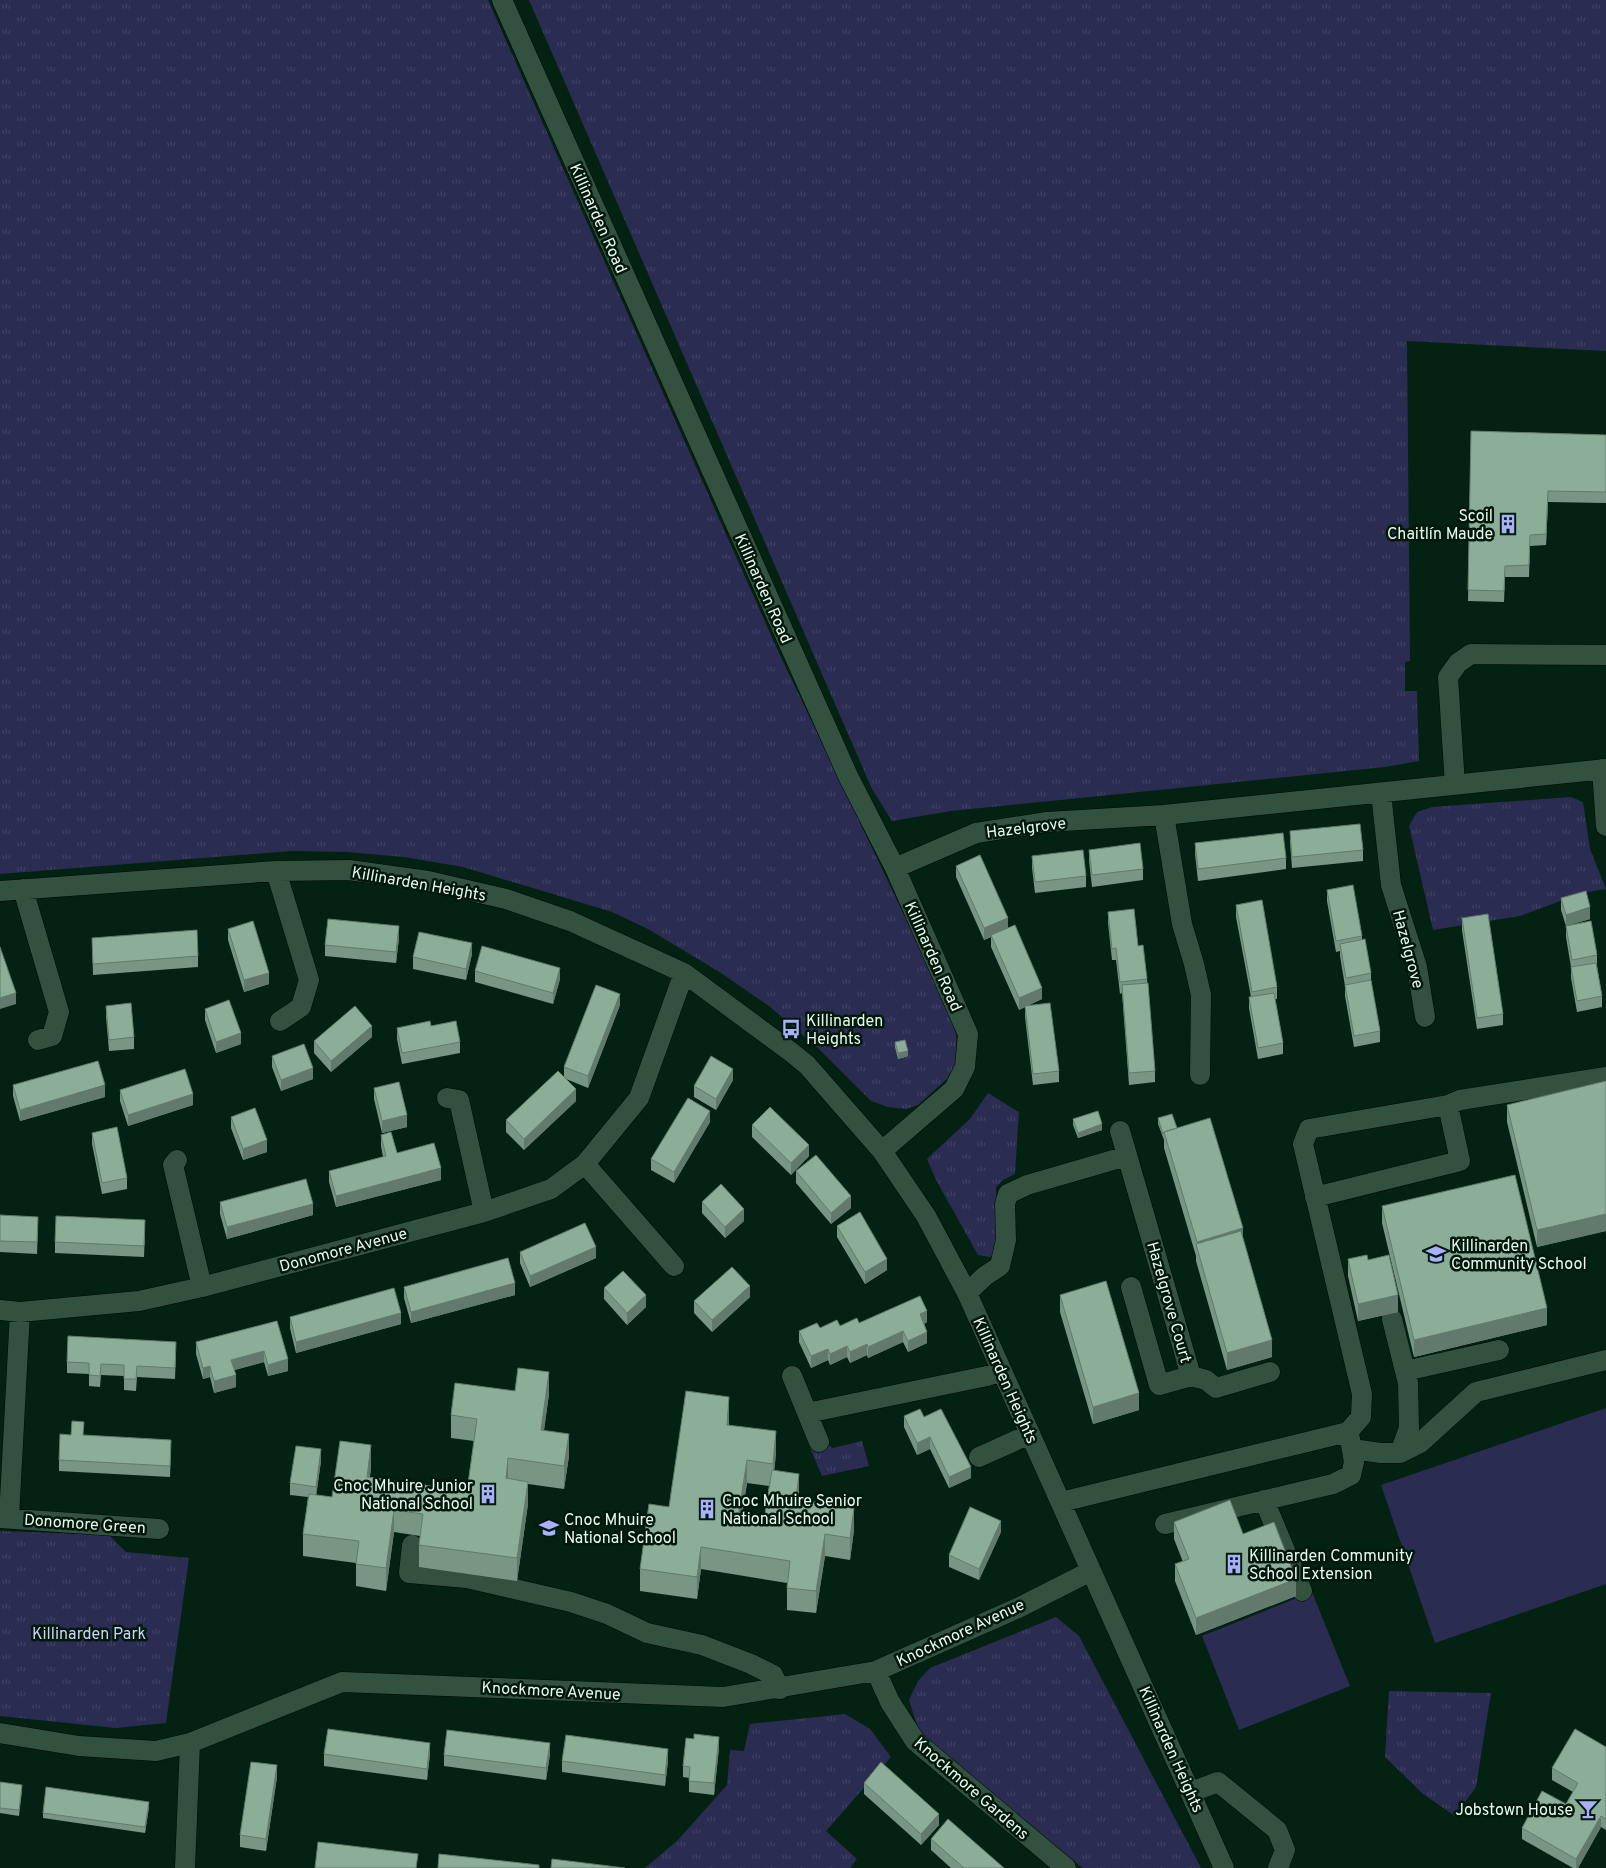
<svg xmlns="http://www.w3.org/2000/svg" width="1606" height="1868" font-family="Overpass,sans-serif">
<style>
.grass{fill:url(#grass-tufts)}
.garden{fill:#2a2c52}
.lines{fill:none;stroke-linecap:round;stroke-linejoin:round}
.minor-casing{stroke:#000a02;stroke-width:21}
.minor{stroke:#33513f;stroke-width:20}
.wall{fill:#789684;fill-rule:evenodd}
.shaded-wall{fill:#627a6b}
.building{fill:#8cae99;stroke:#627a6b}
.labels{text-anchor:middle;stroke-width:5;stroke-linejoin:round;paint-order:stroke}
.street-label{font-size:16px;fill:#e8f9ee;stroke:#00190a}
.poi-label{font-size:16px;fill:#e8f9ee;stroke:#00190a;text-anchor:start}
.park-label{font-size:16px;fill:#cdd3fd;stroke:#00190a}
</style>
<defs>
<pattern id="grass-tufts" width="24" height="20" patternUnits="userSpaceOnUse" patternTransform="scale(1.25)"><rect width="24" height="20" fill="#2a2c52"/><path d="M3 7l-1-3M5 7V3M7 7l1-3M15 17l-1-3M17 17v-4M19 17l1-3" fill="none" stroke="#3f4163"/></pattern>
</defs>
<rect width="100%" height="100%" fill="#032212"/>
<path class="grass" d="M0,0H488L778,651L945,1001L956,1034L957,1054L954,1068L948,1078L918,1105L906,1109L888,1107L871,1101L819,1049L769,1006L718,971L648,929L612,912L463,867L404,857L347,852L292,851L0,874Z
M529,0H1606V351L1407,341L1410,661L1405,662V691H1417L1419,761L1385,767L951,811L892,821L872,789Z
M1571,797L1583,802L1590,849L1606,889L1582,893L1520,916L1433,930L1409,826L1417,812L1432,807Z
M988,1093L1019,1112L1015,1174L1003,1180L996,1187L998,1243L996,1252L990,1257L978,1255L936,1180L927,1159L970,1119Z
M862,1441L869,1466L822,1476L810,1448L828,1445L833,1448Z
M0,1531L109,1535L126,1552L189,1558L166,1723L116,1728L0,1716Z
M1056,1617L1079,1636L1201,1868H1083L920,1735L909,1700L918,1681L930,1668Z
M1389,1691L1491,1693L1476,1787L1455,1816L1423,1794L1385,1757Z
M845,1714L870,1729L891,1757L826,1831L857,1859L850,1868H645L678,1840L727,1785L730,1750L744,1751L750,1724Z"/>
<path class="garden" d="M1606,1408V1584L1435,1643L1381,1485Z
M1312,1592L1350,1686L1239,1730L1202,1636Z"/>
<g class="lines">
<defs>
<path id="minor" d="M502,0L848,776L895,868L968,1034L965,1067L954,1089L882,1151
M1602,769L1606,826
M1455,785L1448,677L1458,663L1471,654L1606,655
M1381,793L1391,885L1417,967L1425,1017
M1164,815L1182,924L1194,964L1201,995L1200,1075
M895,868L976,833L1047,822L1164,815L1606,769
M276,871L309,980L301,1007L280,1021
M23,889L59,1012L52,1036L38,1040
M0,891L276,871L349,870L428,881L506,899L570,921L684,973L791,1052L807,1065L882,1151L926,1216L967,1293L1224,1868
M447,1098L459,1100L484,1212
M1448,1105L1460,1100L1606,1077
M1120,1131L1191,1376L1159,1385L1131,1287
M177,1160L173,1165L202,1287
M585,1164L674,1266
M967,1293L985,1276L1000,1266L1006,1240L1005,1204L1008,1194L1027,1185L1127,1156
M0,1310L20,1312L139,1301L202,1287L484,1212L551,1189L585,1164L639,1098L684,973
M1392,1319L1408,1383L1409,1428L1400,1453
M1405,1371L1499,1350
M792,1376L819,1442
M1191,1376L1206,1380L1216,1388L1270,1372
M807,1413L987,1376L1002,1371
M1352,1449L1381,1453H1400L1420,1443L1476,1392L1606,1360
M979,1457L1030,1434
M1264,1500L1302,1591
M1061,1502L1348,1432L1361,1417L1362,1394L1303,1144L1309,1129L1448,1105L1460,1161L1315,1197
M0,1518L159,1529
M9,1518L20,1312
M1165,1524L1333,1484L1351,1475L1354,1462L1350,1439
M412,1545L409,1573L467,1578L571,1602L607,1614L647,1633L702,1645L751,1664L773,1675L780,1689
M876,1671L890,1702L915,1741L1066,1868
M0,1733L79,1746L156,1751L190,1743L342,1682L723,1697L876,1671L1018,1608L1091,1571
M1191,1792L1218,1782L1277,1830L1285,1850L1278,1868
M185,1868L190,1743"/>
</defs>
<use href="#minor" class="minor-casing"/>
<use href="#minor" class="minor"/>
</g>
<path class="wall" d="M1471,431L1606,435V503L1548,502L1546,545L1530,546L1529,577H1505L1504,602L1468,601Z
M1290,831L1363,850V861L1292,868L1290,842Z
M1195,843L1286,858V869L1198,881L1195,854Z
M1089,850L1143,869V880L1092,887L1089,861Z
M1032,856L1086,876V887L1035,893L1032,868Z
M956,866L1008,928L1042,999L1027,1006L1059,1071V1082L1033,1085L1025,1017V1007L1019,1010L991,947V937L984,940L956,877Z
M1327,890L1362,936V940L1371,973V984L1380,1031V1042L1354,1047L1345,996V986L1340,956V951L1336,952L1327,901Z
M1561,898L1590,919L1566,926L1597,955V966L1602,996V1007L1577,1012L1571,978V967L1566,937V926L1561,910Z
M1236,905L1277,987V999H1275L1283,1043V1054L1258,1059L1249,1008V997H1251L1236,917Z
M1108,912L1138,946L1147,979L1155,1071V1082L1129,1085L1122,993L1120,994L1116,960H1112L1108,923Z
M1462,918L1503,1014V1025L1477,1029L1462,930Z
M228,929L269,984L244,992L228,940Z
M92,938L198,956V967L93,975Z
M399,938L396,963L325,956V945Z
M472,954L466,980L413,969V957Z
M475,971L560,979L553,1004L475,982Z
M620,1005L588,1088L566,1079L576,1101L524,1150L506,1132V1120L564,1077V1067Z
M106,1006L134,1037V1049L109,1051L106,1017Z
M205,1009L241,1044L216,1053L205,1020Z
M431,1026L460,1042V1053L402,1064L397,1039V1028Z
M372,1037L331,1072L314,1053V1041Z
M895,1042L908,1056L898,1059L895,1047Z
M272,1056L313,1079L281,1091L272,1067Z
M733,1080L716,1110L694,1097V1086Z
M1606,1081V1231L1537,1247L1507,1122V1105Z
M13,1085L105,1097L20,1121L13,1096Z
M374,1088L407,1127L382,1133L374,1099Z
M120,1090L193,1105L128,1126L120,1101Z
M231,1117L267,1152L243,1160L231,1128Z
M1158,1118L1177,1128L1243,1239L1272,1357L1227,1370L1196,1261V1256L1164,1148V1140L1158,1124Z
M1073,1119L1102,1130L1078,1138L1073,1125Z
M710,1122L674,1183L651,1170V1159Z
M752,1125L809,1156L791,1175L752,1137Z
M92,1133L127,1178V1189L102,1194L92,1144Z
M381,1135L397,1153L441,1180L336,1207L329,1182V1171L383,1157L381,1146Z
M796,1171L851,1208L831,1224L796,1183Z
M220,1202L313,1215L227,1239L220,1214Z
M702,1202L744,1221L725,1238L702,1213Z
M1382,1206L1547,1325L1414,1357L1382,1223Z
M0,1215L38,1228L37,1254L0,1252Z
M837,1226L887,1270L865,1284L837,1237Z
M145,1231L144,1257L55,1253V1242Z
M520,1252L596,1258L530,1287L520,1263Z
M1348,1259L1368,1260L1398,1312L1358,1321L1348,1276Z
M404,1287L515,1295L411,1323L404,1298Z
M604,1288L646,1307L627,1325L604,1299Z
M1060,1295L1139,1410L1093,1424L1060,1312Z
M750,1297L712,1332L694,1313V1301Z
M290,1317L401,1324L296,1353L290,1328Z
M277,1321L288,1371L268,1376L264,1362L234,1370L236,1387L214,1393L210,1377L203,1379L196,1354V1342Z
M927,1322L924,1324L927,1343L908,1352L903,1342L868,1358L867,1355L850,1363L847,1357L830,1365L828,1360L811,1368L799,1342V1331L859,1323Z
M176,1353L175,1379L137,1377L136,1391L124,1390V1376L101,1375L100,1387L89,1386V1374L67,1373V1362Z
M515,1391L549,1394L544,1430L569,1456L564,1489L528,1484V1504L517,1581L419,1567V1545L420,1536L394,1532L386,1591L356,1586V1563L303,1556V1534L308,1497L290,1495V1483L321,1461L316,1495L332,1497L371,1467L370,1477L467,1491L474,1441L451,1438V1415Z
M904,1416L924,1417L971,1478L949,1488L930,1449L917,1455L904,1427Z
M729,1419V1426L776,1453L774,1471L799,1497V1499L854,1530L850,1560L825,1556L816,1613L787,1610V1583L701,1569L697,1599L640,1591V1569L669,1507ZM747,1483L769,1486L764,1520L742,1517Z
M84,1435L171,1451L170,1477L59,1471V1460Z
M1174,1522L1296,1596L1196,1635L1175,1581V1564L1183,1562L1174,1539Z
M1001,1532L979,1580L949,1567V1555Z
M1606,1747V1830L1601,1827L1578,1868H1573L1522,1839V1828L1566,1804L1573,1792L1552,1780V1768Z
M719,1748L714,1795L689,1792V1778L683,1777V1766Z
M324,1754H430L427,1780L324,1766Z
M550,1754L546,1780L444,1766V1755Z
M562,1761H668L665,1786L562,1772Z
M277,1777L266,1851L240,1847V1835Z
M0,1782L22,1791L19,1816L0,1813Z
M864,1783L939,1825L921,1845L864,1794Z
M149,1807L145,1833L43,1818V1813Z
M931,1839L1004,1868H951L931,1850Z"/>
<path class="shaded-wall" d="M1548,491V502L1546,545V534Z
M1590,907V919L1566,926V915Z
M1008,918V929L984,940V928Z
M399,926V938L396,963V952Z
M472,943V954L466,980V969Z
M560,968V979L553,1004V993Z
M269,973V984L244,992V980Z
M1042,988V999L1019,1010V998Z
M16,993V1004L0,1009V998Z
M620,994V1005L588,1088V1076Z
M372,1026V1037L331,1072V1061Z
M241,1033V1044L216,1053V1042Z
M908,1051V1056L898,1059V1053Z
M313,1068V1079L281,1091V1080Z
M733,1069V1080L716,1110V1099Z
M105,1085V1097L20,1121V1110Z
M576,1089V1101L524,1150V1139Z
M193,1094V1105L128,1126V1115Z
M710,1111V1122L674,1183V1172Z
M407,1115V1127L382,1133V1121Z
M1102,1124V1130L1078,1138V1133Z
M267,1140V1152L243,1160V1149Z
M809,1145V1156L791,1175V1163Z
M441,1168V1180L336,1207V1196Z
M851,1196V1208L831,1224V1213Z
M313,1204V1215L227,1239V1227Z
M744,1209V1221L725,1238V1227Z
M1606,1214V1231L1537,1247V1230Z
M1243,1228V1245L1197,1247V1242Z
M596,1247V1258L530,1287V1276Z
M887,1259V1270L865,1284V1272Z
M515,1283V1295L411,1323V1312Z
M750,1286V1297L712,1332V1320Z
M646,1295V1307L627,1325V1313Z
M1398,1295V1312L1358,1321V1304Z
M1547,1308V1325L1414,1357V1340Z
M927,1311V1322L920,1326V1314Z
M401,1313V1324L296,1353V1342Z
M903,1331V1342L868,1358V1347Z
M927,1332V1343L908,1352V1341Z
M1272,1340V1357L1227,1370V1353Z
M867,1344V1355L850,1363V1352Z
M847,1346V1357L830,1365V1354Z
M828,1349V1360L811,1368V1356Z
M264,1351V1362L231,1371V1360Z
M288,1359V1371L268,1376V1365Z
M210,1366V1377L203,1379V1368Z
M549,1372V1394L541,1452V1430Z
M236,1375V1387L214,1393V1381Z
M1139,1393V1410L1093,1424V1407Z
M729,1397V1419L727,1448V1425Z
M776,1431V1453L773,1486V1464Z
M569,1434V1456L564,1489V1466Z
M930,1437V1449L917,1455V1443Z
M371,1445V1467L367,1499V1477Z
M321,1449V1461L316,1498V1487Z
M508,1458V1481L506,1478Z
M747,1460V1483L738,1539V1517Z
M971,1467V1478L949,1488V1477Z
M799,1474V1497L796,1521V1499Z
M528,1482V1504L517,1581V1558Z
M854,1508V1530L850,1560V1538Z
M394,1510V1532L386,1591V1568Z
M1001,1521V1532L979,1580V1569Z
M825,1534V1556L816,1613V1591Z
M701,1547V1569L697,1599V1577Z
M1296,1579V1596L1196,1635V1618Z
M719,1737V1748L714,1795V1783Z
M430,1743V1754L427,1780V1769Z
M550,1743V1754L546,1780V1768Z
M668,1749V1761L665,1786V1775Z
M277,1765V1777L266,1851V1839Z
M149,1802V1807L145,1833V1827Z
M939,1814V1825L921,1845V1834Z
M1601,1816V1827L1578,1868H1576V1859Z"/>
<path class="building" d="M1471,431L1606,435V492L1548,491L1546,534L1530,535L1529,565L1505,566L1504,591L1468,590Z
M1360,824L1363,850L1292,857L1290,831Z
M1283,833L1286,858L1198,869L1195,843Z
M1140,843L1143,869L1092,875L1089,850Z
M1083,850L1086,876L1035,882L1032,856Z
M980,855L1008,918L984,928L956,866Z
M1353,885L1362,936L1336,941L1327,890Z
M1586,891L1590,907L1566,915L1561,898Z
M1262,900L1277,987L1252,992L1236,905Z
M1134,909L1138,946L1143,945L1147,979L1120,982L1116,948L1112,949L1108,912Z
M1488,914L1503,1014L1477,1018L1462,918Z
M328,919L399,926L396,952L325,945Z
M253,921L269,973L244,980L228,929Z
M1591,921L1597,955L1572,960L1566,926Z
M1015,925L1042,988L1019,998L991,935Z
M197,930L198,956L93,964L92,938Z
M419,932L472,943L466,969L413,957Z
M1365,939L1371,973L1346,978L1340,944Z
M482,946L560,968L553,993L475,971Z
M0,947L16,993L0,998Z
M1596,963L1602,996L1577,1001L1571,967Z
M1371,980L1380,1031L1354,1036L1345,985Z
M1148,983L1155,1071L1129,1073L1122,985Z
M596,985L620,994L588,1076L564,1067Z
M1274,993L1283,1043L1258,1048L1249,997Z
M229,1000L241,1033L216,1042L205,1009Z
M131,1003L134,1037L109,1040L106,1006Z
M1050,1003L1059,1071L1033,1074L1025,1006Z
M355,1006L372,1026L331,1061L314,1041Z
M430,1021L431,1026L456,1021L460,1042L402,1053L397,1028Z
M905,1040L908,1051L898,1053L895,1042Z
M304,1044L313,1068L281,1080L272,1056Z
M711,1056L733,1069L716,1099L694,1086Z
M98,1061L105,1085L20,1110L13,1085Z
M185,1069L193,1094L128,1115L120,1090Z
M558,1071L576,1089L524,1139L506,1120Z
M1606,1081V1214L1537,1230L1507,1105Z
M399,1082L407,1115L382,1121L374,1088Z
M688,1098L710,1111L674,1172L651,1159Z
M770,1107L809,1145L791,1163L752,1125Z
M255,1108L267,1140L243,1149L231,1117Z
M1098,1111L1102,1124L1078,1133L1073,1119Z
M1172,1114L1177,1128L1164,1132L1163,1134L1158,1118Z
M1210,1118L1243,1228L1197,1242L1164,1132Z
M117,1127L127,1178L102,1183L92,1133Z
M391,1132L397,1153L434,1143L441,1168L336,1196L329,1171L386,1156L381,1135Z
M816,1155L851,1196L831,1213L796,1171Z
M1515,1175L1547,1308L1414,1340L1382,1206Z
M306,1179L313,1204L227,1227L220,1202Z
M721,1184L744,1209L725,1227L702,1202Z
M860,1212L887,1259L865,1272L837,1226Z
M0,1215L38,1217L37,1242L0,1241Z
M56,1216L145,1220L144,1246L55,1242Z
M585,1223L596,1247L530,1276L520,1252Z
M1241,1231L1272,1340L1227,1353L1196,1244Z
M1367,1255L1368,1260L1389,1255L1398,1295L1358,1304L1348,1259Z
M508,1258L515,1283L411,1312L404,1287Z
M732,1267L750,1286L712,1320L694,1301Z
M623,1271L646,1295L627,1313L604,1288Z
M1106,1281L1139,1393L1093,1407L1060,1295Z
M394,1288L401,1313L296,1342L290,1317Z
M920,1296L927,1311L920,1314L927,1332L908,1341L903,1331L868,1347L867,1344L850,1352L847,1346L830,1354L828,1349L811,1356L799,1331L817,1323L820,1328L837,1320L840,1326L857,1318L859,1323Z
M277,1321L288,1359L268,1365L264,1351L231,1360L236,1375L214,1381L210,1366L203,1368L196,1342Z
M68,1336L176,1342L175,1368L137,1366L136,1379H124V1365L101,1364L100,1376L89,1375V1363L67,1362Z
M518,1368L549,1372L541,1430L569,1434L564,1466L508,1458L506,1478L528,1482L517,1558L419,1545L423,1514L394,1510L386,1568L356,1564L359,1541L303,1534L309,1494L332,1497L340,1441L371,1445L367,1477L467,1491L477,1419L451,1415L455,1383L515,1391Z
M686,1391L729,1397L727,1425L776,1431L773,1464L747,1460L738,1517L764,1520L772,1470L799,1474L796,1499L854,1508L850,1538L825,1534L816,1591L787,1588L790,1561L701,1547L697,1577L640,1569L649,1504L669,1507Z
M920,1409L924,1417L941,1409L971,1467L949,1477L930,1437L917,1443L904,1416Z
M72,1421L84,1422L83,1435L171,1440L170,1466L59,1460L60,1434L71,1435Z
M296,1446L321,1449L316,1487L290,1483Z
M1230,1500L1243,1534L1274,1522L1296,1579L1196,1618L1175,1564L1189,1559L1174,1522Z
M970,1507L1001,1521L979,1569L949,1555Z
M328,1729L430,1743L427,1769L324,1754Z
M1575,1729L1606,1747V1819L1601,1816L1576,1859L1522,1828L1542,1791L1566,1804L1578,1783L1552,1768Z
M447,1730L550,1743L546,1768L444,1755Z
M694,1734L719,1737L714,1783L689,1781L690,1767L683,1766L686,1738L694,1739Z
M566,1735L668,1749L665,1775L562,1761Z
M251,1762L277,1765L266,1839L240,1835Z
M881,1762L939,1814L921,1834L864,1783Z
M0,1782L22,1785L19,1810L0,1808Z
M46,1787L149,1802L145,1827L43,1813Z
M948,1819L1004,1868H964L931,1839Z
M318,1842L418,1854L416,1868H315Z
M439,1854L539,1865V1868H438Z
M552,1859L625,1868H551Z"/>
<defs>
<symbol id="building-bare" viewBox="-9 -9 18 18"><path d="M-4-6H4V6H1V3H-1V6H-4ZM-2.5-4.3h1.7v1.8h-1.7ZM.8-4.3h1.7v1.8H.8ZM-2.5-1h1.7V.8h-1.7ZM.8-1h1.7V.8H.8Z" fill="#a9b0fc" stroke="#00190a" stroke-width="2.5" paint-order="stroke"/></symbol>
<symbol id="bus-bare" viewBox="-9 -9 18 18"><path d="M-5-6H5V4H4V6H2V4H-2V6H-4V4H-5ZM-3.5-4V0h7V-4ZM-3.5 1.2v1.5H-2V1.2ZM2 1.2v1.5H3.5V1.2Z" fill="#a9b0fc" stroke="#00190a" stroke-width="2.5" paint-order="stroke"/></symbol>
<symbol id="school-bare" viewBox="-9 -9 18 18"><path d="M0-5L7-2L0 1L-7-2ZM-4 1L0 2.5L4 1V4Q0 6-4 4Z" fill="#a9b0fc" stroke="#00190a" stroke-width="2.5" paint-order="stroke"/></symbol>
<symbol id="bar-bare" viewBox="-9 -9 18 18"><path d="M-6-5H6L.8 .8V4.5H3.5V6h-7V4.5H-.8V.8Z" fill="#a9b0fc" stroke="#00190a" stroke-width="2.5" paint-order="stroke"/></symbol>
</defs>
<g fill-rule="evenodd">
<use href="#building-bare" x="1494" y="510" width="28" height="28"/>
<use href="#bus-bare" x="777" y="1015" width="28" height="28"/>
<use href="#school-bare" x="1422" y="1240" width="28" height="28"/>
<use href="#building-bare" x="474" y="1480" width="28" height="28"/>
<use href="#building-bare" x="693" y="1495" width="28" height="28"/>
<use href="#school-bare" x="535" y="1514" width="28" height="28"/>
<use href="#building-bare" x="1220" y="1550" width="28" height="28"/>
<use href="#bar-bare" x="1574" y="1795" width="28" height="28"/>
</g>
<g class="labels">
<g class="street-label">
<text transform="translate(599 218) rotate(66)" y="6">Killinarden Road</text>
<text transform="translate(764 588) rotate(66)" y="6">Killinarden Road</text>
<text transform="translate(1026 827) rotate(-7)" y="6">Hazelgrove</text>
<text transform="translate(419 883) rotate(10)" y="6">Killinarden Heights</text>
<text transform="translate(1409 949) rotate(75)" y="6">Hazelgrove</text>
<text transform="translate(934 956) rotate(66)" y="6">Killinarden Road</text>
<text transform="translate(343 1249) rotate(-15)" y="6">Donomore Avenue</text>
<text transform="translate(1170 1302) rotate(74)" y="6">Hazelgrove Court</text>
<text transform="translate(1006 1380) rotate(66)" y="6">Killinarden Heights</text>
<text transform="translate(85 1523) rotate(4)" y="6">Donomore Green</text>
<text transform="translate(960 1632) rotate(-25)" y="6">Knockmore Avenue</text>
<text transform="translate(551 1690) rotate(3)" y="6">Knockmore Avenue</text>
<text transform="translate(1172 1749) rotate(66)" y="6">Killinarden Heights</text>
<text transform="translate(972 1788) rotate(41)" y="6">Knockmore Gardens</text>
</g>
<g class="poi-label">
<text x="1493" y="521" text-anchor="end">Scoil<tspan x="1493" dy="18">Chaitlín Maude</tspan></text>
<text x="806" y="1026">Killinarden<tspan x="806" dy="18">Heights</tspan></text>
<text x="1451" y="1251">Killinarden<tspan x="1451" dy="18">Community School</tspan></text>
<text x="473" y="1491" text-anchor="end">Cnoc Mhuire Junior<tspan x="473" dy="18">National School</tspan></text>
<text x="722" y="1506">Cnoc Mhuire Senior<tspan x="722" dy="18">National School</tspan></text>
<text x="564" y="1525">Cnoc Mhuire<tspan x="564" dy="18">National School</tspan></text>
<text x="1249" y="1561">Killinarden Community<tspan x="1249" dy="18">School Extension</tspan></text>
<text x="1573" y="1815" text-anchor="end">Jobstown House</text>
</g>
<g class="park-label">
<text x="89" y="1639">Killinarden Park</text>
</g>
</g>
</svg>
